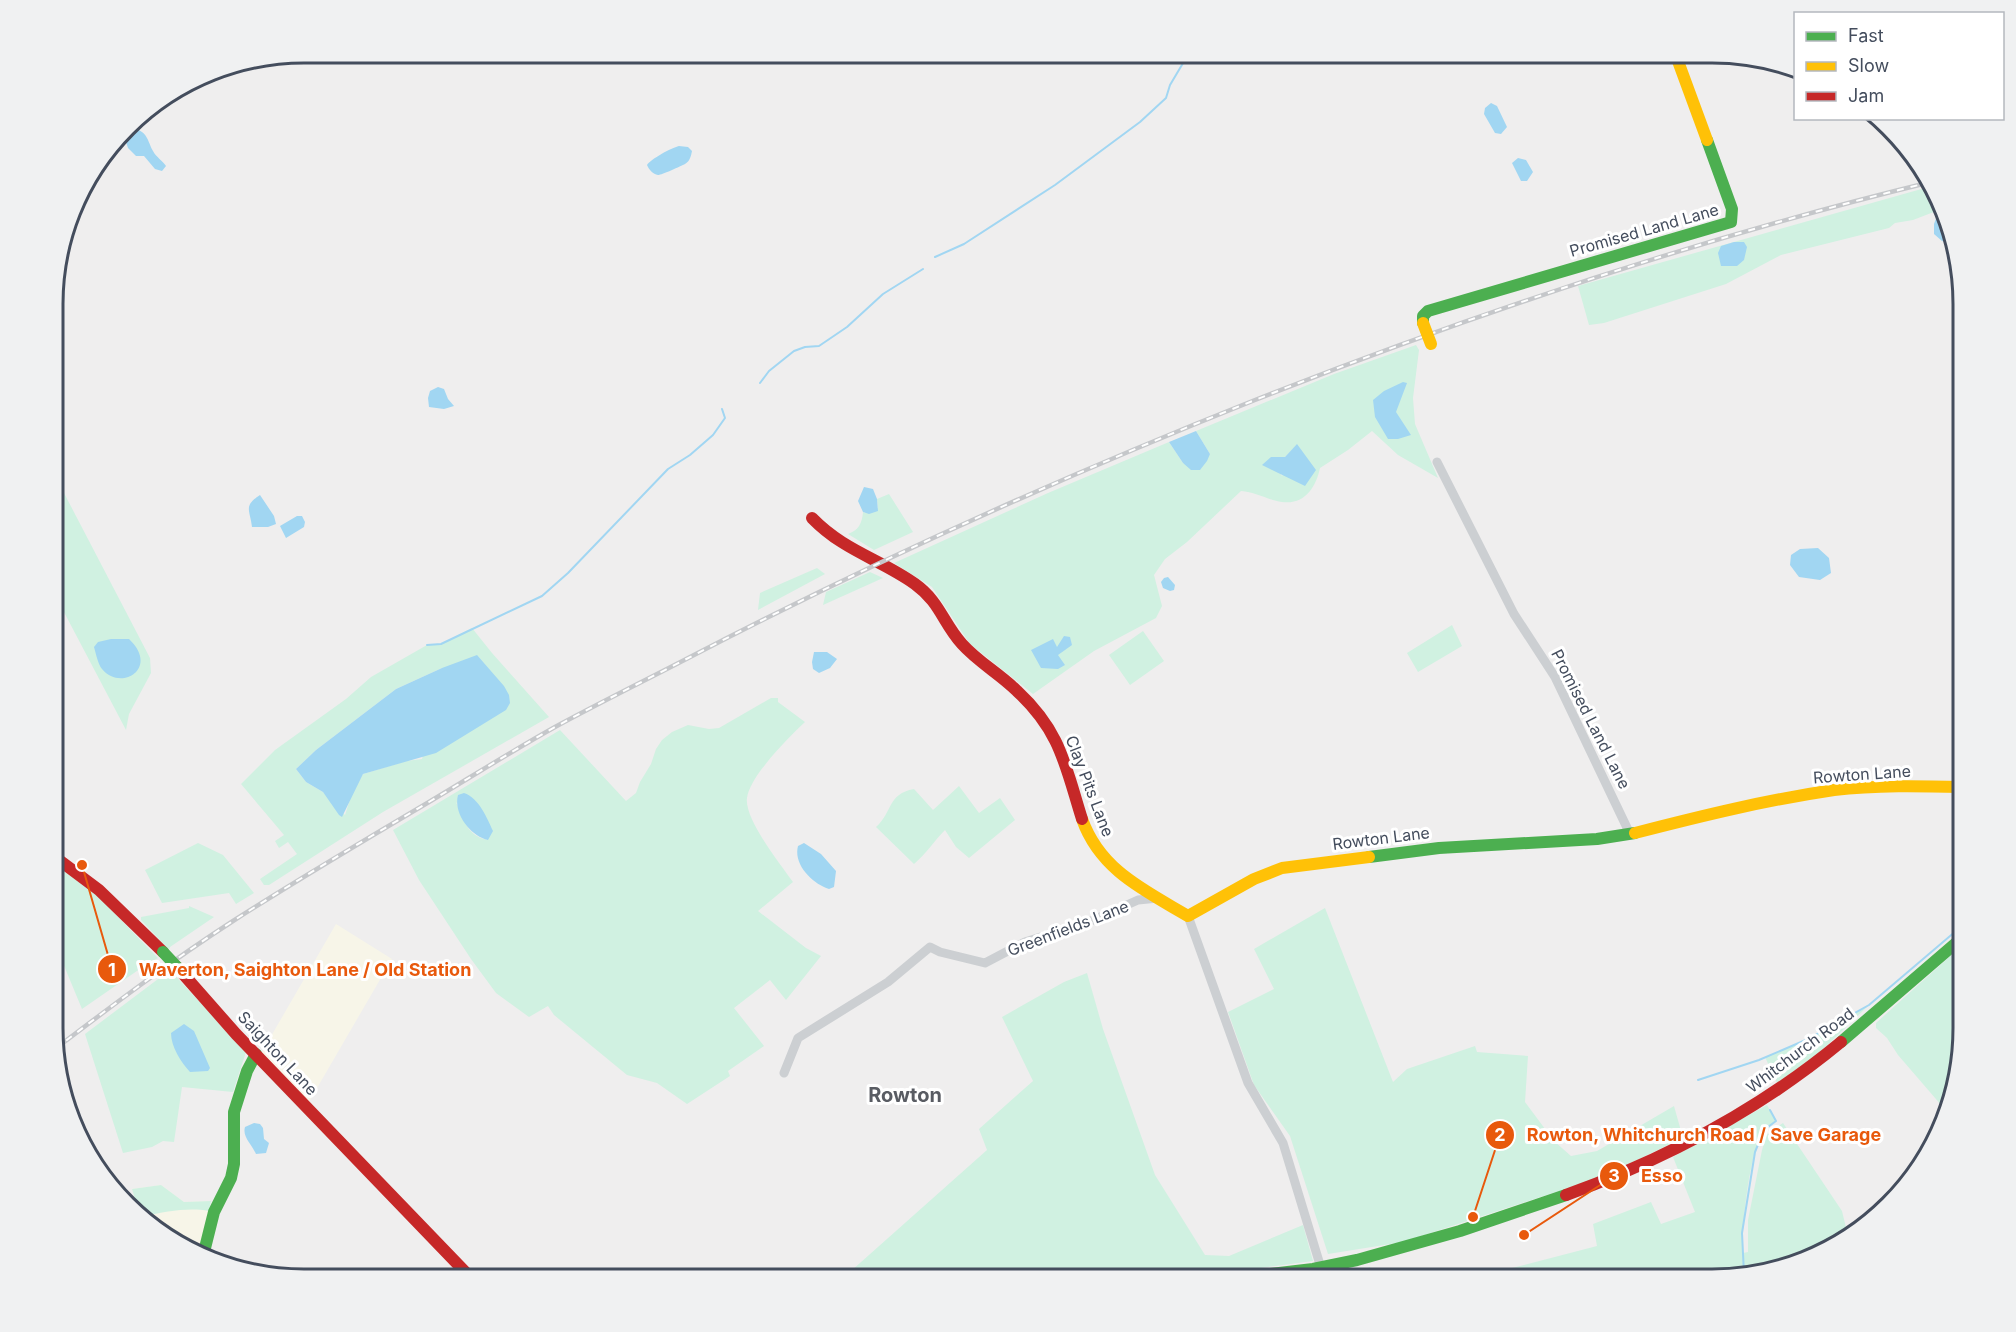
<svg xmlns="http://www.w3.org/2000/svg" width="2016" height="1332" font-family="Inter,sans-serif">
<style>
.commercial{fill:#f7f5e8}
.green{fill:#d0f1e1;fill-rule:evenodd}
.water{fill:#a1d6f2}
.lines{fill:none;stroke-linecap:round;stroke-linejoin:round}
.stream{stroke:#a1d6f2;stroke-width:2}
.street{stroke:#cccfd2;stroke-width:9}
.fast{stroke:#4caf50;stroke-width:12}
.slow{stroke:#ffc107;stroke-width:12}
.jam{stroke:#c62828;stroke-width:12}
.rail-casing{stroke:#c5c7ca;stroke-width:4.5}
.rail{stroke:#fff;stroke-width:2;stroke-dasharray:7;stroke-linecap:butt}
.fast-bridge{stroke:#4caf50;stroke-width:12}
.slow-bridge{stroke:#ffc107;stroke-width:12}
.labels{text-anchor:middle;stroke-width:6;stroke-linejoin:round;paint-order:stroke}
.street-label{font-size:16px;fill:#444d5d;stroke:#fff}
.quarter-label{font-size:20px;font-weight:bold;fill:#595c63;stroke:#fff}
.rim{fill:none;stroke:#444d5d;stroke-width:3}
.leader{fill:none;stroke:#e8590c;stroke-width:2}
.callout-dot{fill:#e8590c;stroke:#fff;stroke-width:2}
.mark-label{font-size:18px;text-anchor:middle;font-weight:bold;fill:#fff}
.callout-label{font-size:18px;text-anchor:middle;font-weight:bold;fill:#e8590c;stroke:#fff;stroke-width:6;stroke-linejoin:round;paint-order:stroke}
</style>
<rect width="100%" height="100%" fill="#efeeee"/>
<path class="commercial" d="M336,924L392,959L306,1107L259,1057Z
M161,1185L184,1202L211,1201L200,1255L164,1237L138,1209L132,1189Z"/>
<path class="green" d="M1932,186L1939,210L1913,220L1895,223L1889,228L1781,255L1726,284L1604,323L1589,325L1578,286Z
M1416,345L1419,350L1413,398L1415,424L1438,478L1398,455L1372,431L1348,450L1320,468C1316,487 1305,505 1282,502C1268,500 1256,492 1241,491L1187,542L1165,559L1154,575L1162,606L1156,618L1094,651L1033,694L970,644L932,587L894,563L1048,493L1169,442L1183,463L1188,466L1210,454L1196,431L1334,374ZM1297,445L1282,476L1271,457H1285Z
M64,493L150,658L151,673L129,714L126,730L55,595V505Z
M889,494L913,532L874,550L848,534C859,530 862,523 863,512L865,513L878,508L877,499Z
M817,568L825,574L758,610L760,593Z
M870,572L883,578L823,605L826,592Z
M1452,625L1462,646L1418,672L1407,653Z
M472,628L492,653L549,717L383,812L269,885H264L260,879L297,854L288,842L279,848L275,841L284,835L241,784L275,750L346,699L371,677L427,645L441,644ZM442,668L422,759L406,761L363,774L352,793L345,815L323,792L306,782L296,769L316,750L396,689Z
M1143,631L1164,661L1130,685L1109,655Z
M771,698H778V702L805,722C788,738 750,776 747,798C744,819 781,865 793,882L758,911L806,948L821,956L786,1000L770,980L734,1008L764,1046L728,1071L730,1076L687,1104L657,1083L627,1075L554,1015L548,1006L529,1017L496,993L471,959L419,880L393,830L560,730L626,801L636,793L640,782L651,764L656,749L662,740L672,732L688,725L709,729L719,728ZM456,802L488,840C467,836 464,820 456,802Z
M959,786L979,813L1000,798L1015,820L969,858L956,847L945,830C934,841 926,854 914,864L876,827C893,812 887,794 914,789L933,810Z
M198,843L223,855L254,893L236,904L229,893L162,903L145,870Z
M55,862L92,890L158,958L147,964L82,1009L55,944Z
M189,906L214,917L170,947L169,950L141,920V917L189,908Z
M1325,908L1393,1082L1407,1069L1475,1046L1477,1052L1528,1056L1525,1102L1554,1141L1571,1156L1597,1151L1674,1106L1683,1138L1599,1178L1403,1242L1328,1254L1290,1136L1254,1085L1228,1012L1274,989L1254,949Z
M1957,950L1963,957V1044L1948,1113L1898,1055L1887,1038L1876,1028V1023Z
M170,970L246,1052L233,1092L182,1087L174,1142L163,1141L152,1147L123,1153L85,1034Z
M1087,973L1103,1029L1155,1175L1205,1255L1229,1256L1303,1225L1313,1261L1216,1274L1144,1279H842L987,1150L979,1129L1033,1081L1002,1017L1064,982Z
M1869,1005L1817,1055L1777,1083L1765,1057L1808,1039Z
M1767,1105L1776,1121C1772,1124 1768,1126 1765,1129C1750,1146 1741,1229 1743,1253L1748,1252V1220L1762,1150L1766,1136L1771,1131L1783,1123L1842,1211L1848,1236L1837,1246L1728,1279H1492L1512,1268L1597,1246L1593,1224L1651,1202L1661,1224L1695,1212L1673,1157Z
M161,1185L184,1202L211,1201L209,1211C187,1207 166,1212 144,1216L138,1209L132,1189Z
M1370,1267L1375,1279H1336Z"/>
<path class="water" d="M1491,103L1497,106L1507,127L1501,134L1495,133L1484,114L1485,108Z
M136,129C148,133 148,142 153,151C156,157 163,161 166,166L162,171L155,169L144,156H136L128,148L126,142Z
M679,146L688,147L692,151C691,156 690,161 685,164C681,166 662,175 658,175C653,174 649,170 647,165C651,159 671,148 679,146Z
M1518,158L1526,160L1533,172L1527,181H1521L1512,163Z
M1939,210L1949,243L1942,241L1934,234V224Z
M1734,242H1744L1747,247L1744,260L1737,266H1721L1718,253L1721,246Z
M1403,382L1407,383L1396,412L1411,435L1398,439H1388L1375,417L1373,400L1384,391Z
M438,387L444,389L448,399L454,406L444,409L429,407L428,398L430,391Z
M1196,431L1210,454L1207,461L1200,470H1191L1183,463L1169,442Z
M1297,444L1316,470L1305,486L1262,465L1271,457H1285Z
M864,487L873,489L877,499L878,511L869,514L863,512L858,501Z
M260,495L274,516L276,524L268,527H252C250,510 243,506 260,495Z
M297,516H302L305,522L304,527L286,538L280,526Z
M1818,548L1829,558L1831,573L1820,580L1799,577L1790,565L1791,555L1800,549Z
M1168,577L1175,585L1174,590L1170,591L1163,588L1161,582L1164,578Z
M1064,636L1070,637L1072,645L1058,655L1065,665L1058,669L1041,668L1031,650L1053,639L1057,647Z
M111,639H129C160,668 121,692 102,669C98,664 96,654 94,647L98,642Z
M814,652H827L837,659L830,668L819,673L813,669L812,662Z
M477,655L504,686L509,695L510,703L506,710L436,753L363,774L342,817L339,815L323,792L306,782L296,769L316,750L396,689L442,668Z
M464,793C479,798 487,818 493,831L488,840C471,836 453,814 458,795Z
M804,843L821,854L836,871L834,887L829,889C813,884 793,865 798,846Z
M184,1024L194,1031L210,1068L208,1071L190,1072C181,1062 171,1047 171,1033Z
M254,1123L260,1124L263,1128L264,1139L269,1143L266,1153L256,1154C252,1144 242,1137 245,1127Z"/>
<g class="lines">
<path class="stream" d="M935,257L964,244L1055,185L1140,122L1166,98L1170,85L1189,53
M760,383L769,371L794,351L805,347L819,346L847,327L883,294L923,269
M427,645L441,644L542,596L568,573L668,469L690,455L713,435L725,418L722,409
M1698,1080L1759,1060L1808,1039L1869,1005L1963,925
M1744,1274L1742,1233L1755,1152L1764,1130L1776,1121L1770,1110"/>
<path class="street" d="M1437,462L1514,614L1555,677L1630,834
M1188,916L1248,1083L1283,1143L1321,1268
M784,1073L798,1038L888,982L930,947L940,952L985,963L1025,942L1091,921L1138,900L1158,898"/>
<path class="fast" d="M1423,323V316L1428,311L1731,222L1732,209L1707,140
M1369,857L1439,848L1597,839L1635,833
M1841,1042L1963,937
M203,1256L214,1212L231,1178L234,1164V1112L247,1071L256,1054
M1226,1279L1313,1269L1357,1260L1460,1231L1566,1195"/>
<path class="slow" d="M1675,53L1707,140
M1082,819C1100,870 1144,890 1188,916L1254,879L1282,868L1369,857
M1635,833C1701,816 1766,800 1834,790C1876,785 1920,786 1963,787"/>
<path class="jam" d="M812,518C844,551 880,559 915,584C940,602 943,623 962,644C978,662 1000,674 1017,691C1061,732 1065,765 1082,819
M55,857L99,890L163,952
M177,967L236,1034L472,1279
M1566,1195C1666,1159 1759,1110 1841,1042"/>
<defs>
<path id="rail" d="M55,1049C113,1005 171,961 233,921C297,880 363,841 429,802C471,777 512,751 555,727C601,702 648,679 694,655C877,560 1064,476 1255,400C1476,313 1701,238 1931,182"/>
</defs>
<use href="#rail" class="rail-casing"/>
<use href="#rail" class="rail"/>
<path class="fast-bridge" d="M163,952L177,967"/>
<path class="slow-bridge" d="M1423,323L1431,344"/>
</g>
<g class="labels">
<g class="street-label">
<text transform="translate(1644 230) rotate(-16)" y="6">Promised Land Lane</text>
<text transform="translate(1591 719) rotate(63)" y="6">Promised Land Lane</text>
<text transform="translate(1862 774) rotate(-4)" y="6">Rowton Lane</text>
<text transform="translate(1090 786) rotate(69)" y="6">Clay Pits Lane</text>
<text transform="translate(1381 838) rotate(-7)" y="6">Rowton Lane</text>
<text transform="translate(1068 928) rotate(-21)" y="6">Greenfields Lane</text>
<text transform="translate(1800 1050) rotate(-37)" y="6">Whitchurch Road</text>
<text transform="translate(278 1053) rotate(47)" y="6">Saighton Lane</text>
</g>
<g class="quarter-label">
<text x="905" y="1102">Rowton</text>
</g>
</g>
<path d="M0 0H2016V1332H0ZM304 63H1712A241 241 0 0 1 1953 304V1028A241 241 0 0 1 1712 1269H304A241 241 0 0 1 63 1028V304A241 241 0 0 1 304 63Z" fill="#f0f1f2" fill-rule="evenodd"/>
<path class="rim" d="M304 63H1712A241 241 0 0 1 1953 304V1028A241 241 0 0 1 1712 1269H304A241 241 0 0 1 63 1028V304A241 241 0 0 1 304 63Z"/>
<path class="leader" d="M82 865L112 969M1473 1217L1500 1135M1524 1235L1614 1176"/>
<g class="callout-dot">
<circle cx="82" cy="865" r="6"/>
<circle cx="1473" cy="1217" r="6"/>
<circle cx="1524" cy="1235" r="6"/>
<circle cx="112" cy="969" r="15"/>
<circle cx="1500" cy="1135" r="15"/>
<circle cx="1614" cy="1176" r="15"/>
</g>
<g class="mark-label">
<text x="112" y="976">1</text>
<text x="1500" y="1141">2</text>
<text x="1614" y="1182">3</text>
</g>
<g class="callout-label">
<text x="305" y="976">Waverton, Saighton Lane / Old Station</text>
<text x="1704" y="1141">Rowton, Whitchurch Road / Save Garage</text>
<text x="1662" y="1182">Esso</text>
</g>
<rect x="1794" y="12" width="210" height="108" fill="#ffffff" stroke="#b4b8be" stroke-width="1.5"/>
<rect x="1806" y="32" width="30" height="9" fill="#4caf50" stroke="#b4b8be" stroke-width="1.5"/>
<text x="1848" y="42" font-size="18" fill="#444d5d">Fast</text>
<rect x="1806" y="62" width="30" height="9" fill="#ffc107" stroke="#b4b8be" stroke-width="1.5"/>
<text x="1848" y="72" font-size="18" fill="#444d5d">Slow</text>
<rect x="1806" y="92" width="30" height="9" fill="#c62828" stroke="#b4b8be" stroke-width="1.5"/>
<text x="1848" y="102" font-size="18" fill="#444d5d">Jam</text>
</svg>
